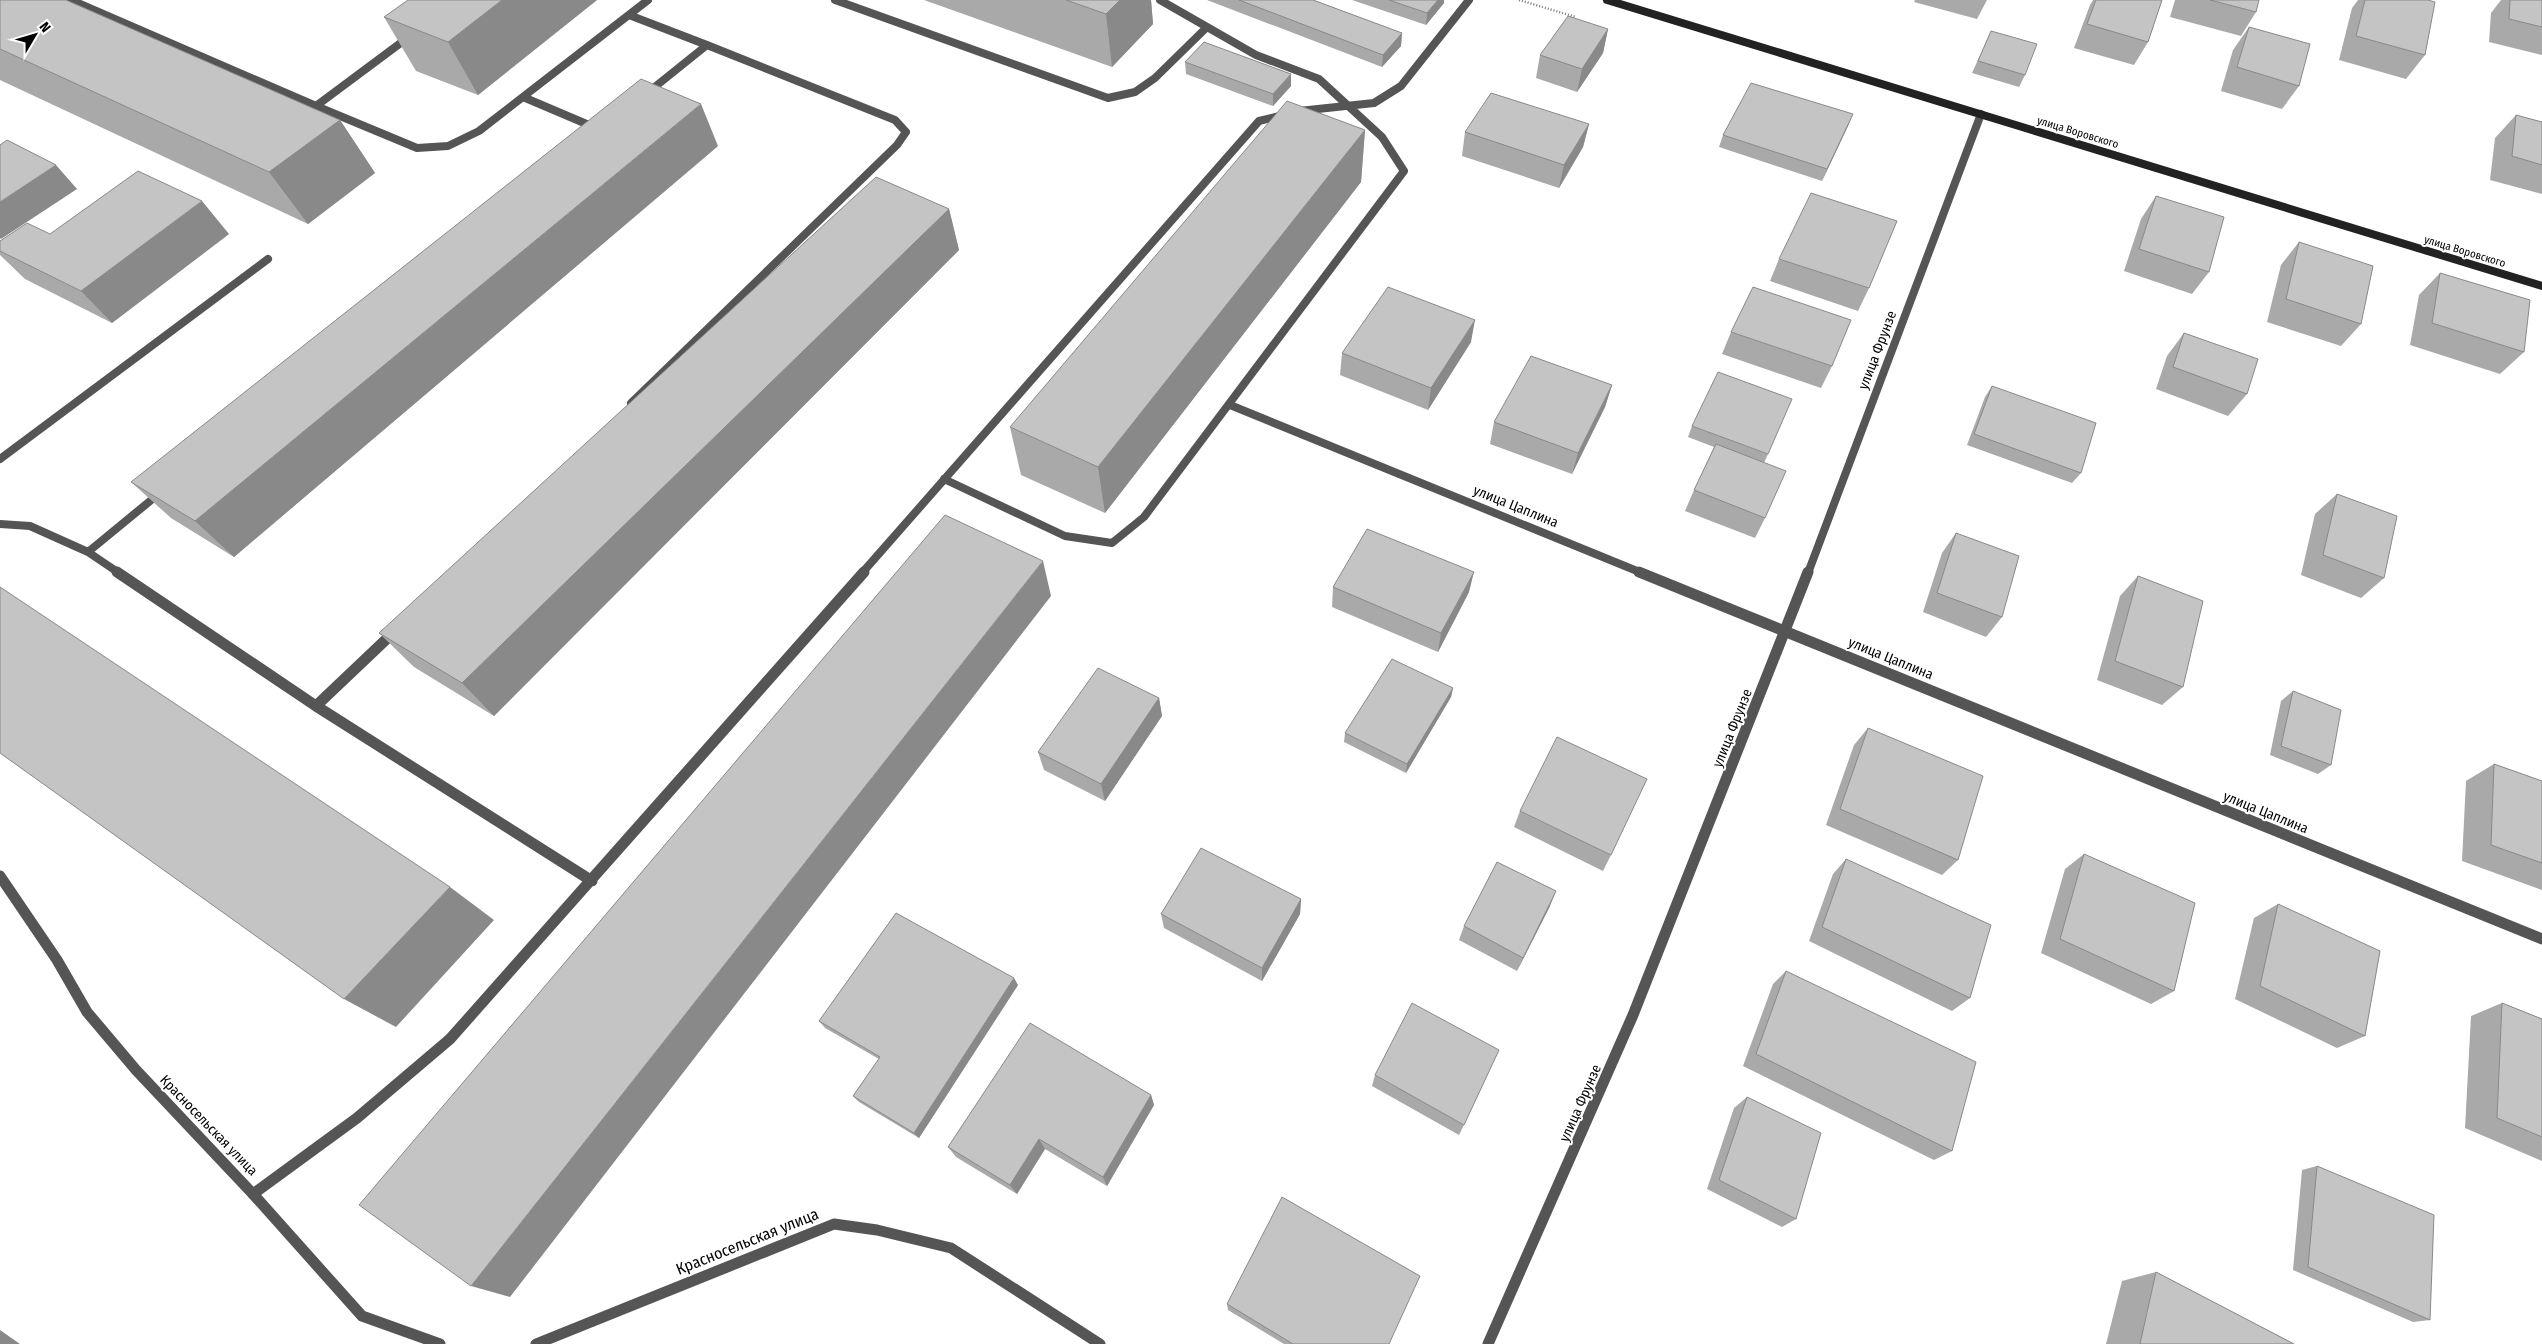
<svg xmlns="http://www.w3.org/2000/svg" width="2542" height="1344" font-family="'Fira Sans Condensed',sans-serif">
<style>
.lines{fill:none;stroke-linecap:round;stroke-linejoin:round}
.path{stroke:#777;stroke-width:2.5;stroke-dasharray:1 2;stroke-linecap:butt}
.service-far1{stroke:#555;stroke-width:8}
.service{stroke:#555;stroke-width:11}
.minor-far1{stroke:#555;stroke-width:8}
.minor{stroke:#555;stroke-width:11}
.secondary{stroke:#222;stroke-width:8}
.wall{fill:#a9a9a9}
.shaded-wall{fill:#898989}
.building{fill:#c4c4c4;stroke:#898989}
.labels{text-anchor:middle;stroke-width:4;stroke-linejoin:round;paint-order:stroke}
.far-street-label{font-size:11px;fill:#000;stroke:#fff}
.street-label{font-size:14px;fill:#000;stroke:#fff}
.near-street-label{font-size:16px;fill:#000;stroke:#fff}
</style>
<rect width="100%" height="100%" fill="#fff"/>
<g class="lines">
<path class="path" d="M1519,0L1576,17"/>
<path class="service-far1" d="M71,0L316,106L410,36
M835,0L1108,98L1135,92L1155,78L1206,28
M629,15L707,45
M523,97L596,128
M316,106L417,148L448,146L479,131L648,0
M631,403L897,145L906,132L895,120L707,45L646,94
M0,459L268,259
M944,479L1065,536L1112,543L1144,517L1404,171L1382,137L1319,79L1256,55L1160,0
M0,524L30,526L88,552L161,492
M88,552L119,573
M862,573L1259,121L1299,111L1374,103L1401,86L1469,0"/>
<path class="service" d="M117,572L316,706L592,881
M316,706L396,630
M253,1194L357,1118L450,1039L864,572"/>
<path class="minor-far1" d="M1230,405L1642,573
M1808,573L1981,114"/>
<path class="minor" d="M1639,572L2542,939
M0,876L57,960L87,1012L136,1070L253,1194L362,1316L440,1344
M536,1344L834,1224L877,1230L951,1248L1100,1344
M1488,1344L1633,1015L1808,572"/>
<path class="secondary" d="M1607,0L2542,286"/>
</g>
<path class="wall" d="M0,0L340,120L375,173L308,224L0,80Z
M597,0L478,95L416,71L384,17Z
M924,0H1151L1153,24L1112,67Z
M1207,0H1313L1402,33L1401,46L1382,67Z
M1352,0H1444V3L1426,25Z
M1915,0H1987L1977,19L1914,2Z
M2093,0H2162L2148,42L2134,65L2074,48L2090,5Z
M2175,0H2259L2256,12L2241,36L2170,17Z
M2358,0H2428L2425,55L2406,79L2339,60L2352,8Z
M2501,0H2542V55L2489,42L2491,13Z
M2249,27L2299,86L2282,109L2221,91L2233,50Z
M1608,29L1603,53L1577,92L1536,78L1540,55Z
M1991,31L2025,75L2019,87L1972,73Z
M1185,62L1291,74V86L1273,106L1186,74Z
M2516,115L2542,122V194L2490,180L2495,138Z
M1589,124L1583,147L1559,188L1462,156L1465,132Z
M1848,126L1822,181L1719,147L1723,135Z
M1365,130L1361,182L1105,513L1021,475L1010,427Z
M718,146L234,557L171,518L131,482Z
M2156,196L2209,272L2192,294L2124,271L2141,219Z
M949,209L959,250L494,716L414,667L379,633Z
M50,234H229L112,323L25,279L0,255V241Z
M2299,242L2361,324L2341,346L2267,322L2281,265Z
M1779,259L1869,288L1858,311L1770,281Z
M2440,273L2524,352L2500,374L2410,345L2419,295Z
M1731,332L1832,366L1821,388L1722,354Z
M2184,333L2247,394L2228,416L2156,389L2167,356Z
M1471,342L1428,410L1340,375L1342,353Z
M1612,385L1605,407L1572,474L1490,444L1494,422Z
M1992,386L2081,473L2072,483L1967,445L1985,397Z
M1692,426L1768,454L1764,463L1765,518L1755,538L1685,511L1694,490L1714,447L1688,437Z
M2337,494L2384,578L2361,598L2301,575L2315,514Z
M1956,533L2002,617L1986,637L1923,612L1942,553Z
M2138,576L2183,687L2162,705L2097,680L2120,596Z
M1333,587L1469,592L1438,652L1332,607Z
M1453,688L1451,697L1406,773L1344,742L1345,733Z
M2293,691L2331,765L2318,774L2270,755L2281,701Z
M1159,698L1162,716L1105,801L1044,770L1038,752Z
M1868,728L1958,860L1942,875L1826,825L1854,745Z
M2494,764L2542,781V890L2462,861L2466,781Z
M1520,811L1611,855L1603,871L1514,827Z
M2084,854L2174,991L2151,1004L2041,953L2065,869Z
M1846,859L1970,998L1952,1011L1809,941L1833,874Z
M1301,899L1300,914L1262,981L1164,928L1161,914Z
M2278,904L2365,1036L2337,1048L2235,999L2254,918Z
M1550,906L1517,971L1459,940L1464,926Z
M1786,971L1952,1151L1934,1160L1743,1066L1773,984Z
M1018,985L919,1138L859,1102L853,1096L879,1059L825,1028L819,1021Z
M2502,1003L2542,1019V1161L2465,1128L2471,1016Z
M1375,1075L1464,1125L1459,1135L1372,1086Z
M1151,1095L1154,1105L1107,1186L1045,1149L1017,1194L956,1157L948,1147Z
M1747,1097L1796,1219L1782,1227L1707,1189L1734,1108Z
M2317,1166L2430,1320L2413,1322L2293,1270L2302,1170Z
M2156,1272L2294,1344H2106L2122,1281Z
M1227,1304L1389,1344H1284L1228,1310Z"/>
<path class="shaded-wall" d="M502,0H597L478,95L448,42Z
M1120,0H1151L1153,24L1112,67L1106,14Z
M1438,0H1444V3L1426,25L1427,13Z
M1608,29L1603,53L1577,92L1582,69Z
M1402,33L1401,46L1382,67L1383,55Z
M1291,74V86L1273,106V94Z
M701,104L718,146L234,557L195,521Z
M1853,114L1848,126L1822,181L1827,169Z
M340,120L375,173L308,224L269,172Z
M1589,124L1583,147L1559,188L1564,165Z
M1365,130L1361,182L1105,513L1098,467Z
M56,165L77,189L1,239L0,238V202Z
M202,201L229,234L112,323L81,291Z
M949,209L959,250L494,716L462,683Z
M1475,320L1471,342L1428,410L1431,388Z
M1612,385L1605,407L1572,474L1578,453Z
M1043,561L1051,596L510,1297L471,1286Z
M1474,572L1469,592L1438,652L1441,633Z
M1453,688L1451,697L1406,773L1407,764Z
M1159,698L1162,716L1105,801L1101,784Z
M450,887L494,920L396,1027L344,999Z
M1556,891L1550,906L1517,971L1523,958Z
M1301,899L1300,914L1262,981V968Z
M1014,978L1018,985L919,1138L914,1133Z
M1151,1095L1154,1105L1107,1186L1103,1177Z
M1039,1139L1045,1149L1017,1194L1010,1185Z
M0,1330L20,1344H0Z"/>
<path class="building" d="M0,0H66L340,120L269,172L0,49Z
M408,0H502L448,42L384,17Z
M1066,0H1120L1106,14Z
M1239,0H1313L1402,33L1383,55Z
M1389,0H1438L1427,13Z
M2096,0H2162L2148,42L2087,24Z
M2210,0H2259L2256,12Z
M2365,0H2428L2435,2L2425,55L2356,36Z
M2510,0H2542V27L2509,19Z
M1568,16L1608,29L1582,69L1540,55Z
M2249,27L2310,44L2299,86L2237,67Z
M1991,31L2037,44L2025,75L1978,61Z
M1204,42L1291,74L1273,94L1185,62Z
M641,79L701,104L195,521L131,482Z
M1751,83L1853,114L1827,169L1723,135Z
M1491,93L1589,124L1564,165L1465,132Z
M1287,101L1365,130L1098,467L1010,427Z
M2516,115L2542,122V165L2512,156Z
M7,140L56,165L0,202V145Z
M138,171L202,201L81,291L0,251V241L27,223L50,234Z
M876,177L949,209L462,683L379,633Z
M1811,193L1897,221L1869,288L1779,259Z
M2156,196L2224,217L2209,272L2139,249Z
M2299,242L2373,266L2361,324L2286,299Z
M2440,273L2530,300L2524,352L2432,323Z
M1388,287L1475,320L1431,388L1342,353Z
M1753,287L1851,320L1832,366L1731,332Z
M2184,333L2258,359L2247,394L2173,367Z
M1531,356L1612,385L1578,453L1494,422Z
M1718,372L1792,399L1768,454L1692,426Z
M1992,386L2096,423L2081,473L1974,434Z
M1716,444L1786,471L1765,518L1694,490Z
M2337,494L2397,516L2384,578L2323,555Z
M945,515L1043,561L471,1286L359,1205Z
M1367,529L1474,572L1441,633L1333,587Z
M1956,533L2019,556L2002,617L1937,593Z
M2138,576L2203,601L2183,687L2115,661Z
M0,587L450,887L344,999L0,753Z
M1392,659L1453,688L1407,764L1345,733Z
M1098,668L1159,698L1101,784L1038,752Z
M2293,691L2341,710L2331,765L2281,746Z
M1868,728L1983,776L1958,860L1840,809Z
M1557,737L1647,779L1611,855L1520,811Z
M2494,764L2542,781V863L2491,845Z
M1201,848L1301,899L1262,968L1161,914Z
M2084,854L2195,903L2174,991L2060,939Z
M1846,859L1991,925L1970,998L1822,927Z
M1497,862L1556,891L1523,958L1464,926Z
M2278,904L2380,951L2365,1036L2260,986Z
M896,913L1014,978L914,1133L853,1096L880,1057L819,1021Z
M1786,971L1976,1062L1952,1151L1756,1054Z
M1412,1003L1499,1050L1464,1125L1375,1075Z
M2502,1003L2542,1019V1137L2497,1118Z
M1030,1023L1151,1095L1103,1177L1039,1139L1010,1185L948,1147Z
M1747,1097L1821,1133L1796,1219L1719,1180Z
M2317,1166L2434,1215L2430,1320L2308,1267Z
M1282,1197L1420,1276L1389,1344H1293L1227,1304Z
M2156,1272L2294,1344H2140Z"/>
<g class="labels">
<g class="far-street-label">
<text transform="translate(2078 132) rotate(17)" y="4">улица Воровского</text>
<text transform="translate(2465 251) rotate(17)" y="4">улица Воровского</text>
</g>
<g class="street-label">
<text transform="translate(1877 350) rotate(-69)" y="5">улица Фрунзе</text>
<text transform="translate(1516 506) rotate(22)" y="5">улица Цаплина</text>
<text transform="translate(1891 658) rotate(22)" y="5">улица Цаплина</text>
<text transform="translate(1732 728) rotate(-68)" y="5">улица Фрунзе</text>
<text transform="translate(2266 812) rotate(22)" y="5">улица Цаплина</text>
<text transform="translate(1580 1103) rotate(-66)" y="5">улица Фрунзе</text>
<text transform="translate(209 1125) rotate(46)" y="5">Красносельская улица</text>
</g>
<g class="near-street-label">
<text transform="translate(747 1241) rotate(-22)" y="6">Красносельская улица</text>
</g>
</g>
<g transform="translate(35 35) rotate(52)" stroke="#ffffff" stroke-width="4" paint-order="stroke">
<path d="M0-4L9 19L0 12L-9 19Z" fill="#000000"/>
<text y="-8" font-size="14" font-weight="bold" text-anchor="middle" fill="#000000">N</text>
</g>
</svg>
